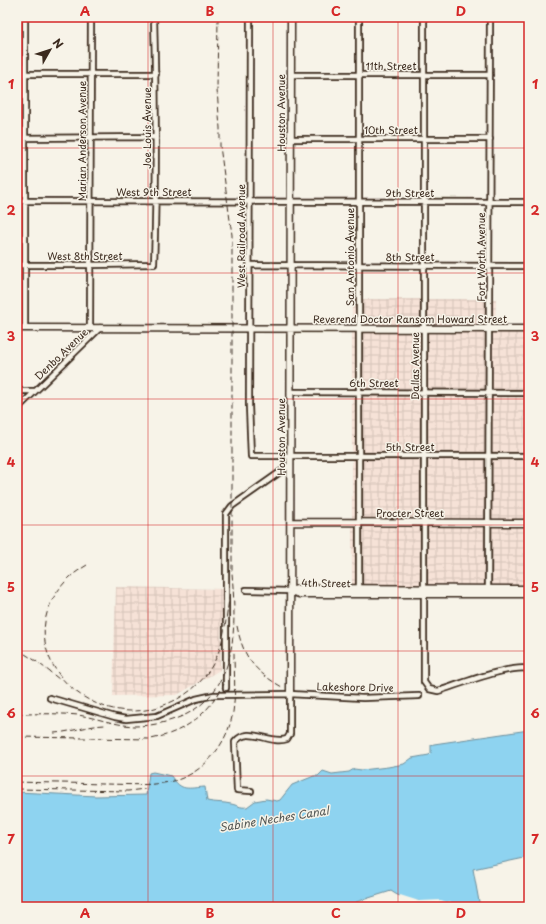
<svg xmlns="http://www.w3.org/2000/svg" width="546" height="924" font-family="'Playpen Sans',sans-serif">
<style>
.industrial{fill:url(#industrial-grid)}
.water{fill:#8ed3f0;stroke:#6d8f9c}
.pier{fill:#f7f3e8}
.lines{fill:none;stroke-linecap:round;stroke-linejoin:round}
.street-casing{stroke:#3b2a1e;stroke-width:8}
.secondary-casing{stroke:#3b2a1e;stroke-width:9}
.street{stroke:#f7f3e8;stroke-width:4.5}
.secondary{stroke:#f7f3e8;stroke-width:6}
.rail{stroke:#3b2a1e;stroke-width:1;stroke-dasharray:6 3;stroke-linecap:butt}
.grid{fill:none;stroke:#d62828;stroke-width:1;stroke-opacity:0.55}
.labels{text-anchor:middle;stroke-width:3;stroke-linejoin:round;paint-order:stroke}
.street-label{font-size:10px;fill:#3b2a1e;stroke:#f7f3e8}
.water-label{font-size:11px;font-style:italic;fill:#505452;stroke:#f7f3e8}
.neatline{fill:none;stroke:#d62828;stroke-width:1.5}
.grid-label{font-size:13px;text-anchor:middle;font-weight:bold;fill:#d62828}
</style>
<defs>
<pattern id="industrial-grid" width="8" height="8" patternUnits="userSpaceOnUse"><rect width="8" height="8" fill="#f6e2d7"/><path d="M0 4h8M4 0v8" fill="none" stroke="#d4c2b8"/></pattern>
</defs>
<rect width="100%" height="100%" fill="#f7f3e8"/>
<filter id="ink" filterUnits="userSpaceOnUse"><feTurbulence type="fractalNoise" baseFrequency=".025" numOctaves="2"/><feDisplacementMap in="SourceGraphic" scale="8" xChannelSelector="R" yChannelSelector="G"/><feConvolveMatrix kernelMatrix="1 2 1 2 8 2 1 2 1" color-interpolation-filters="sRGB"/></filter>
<g filter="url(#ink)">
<path class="industrial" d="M352,299H496L495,332L529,333V597H352Z
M116,587L223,589L220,670L177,695L113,696Z"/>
<path class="water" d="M529,730V857L473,869L480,907H456L455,905C432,900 412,906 391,891L356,902L353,907H17V792L96,796L146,795L149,773L153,772L171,776C182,792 187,788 205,787L207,801C215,803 223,802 231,804C237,805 240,808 247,807L255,801L266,799L277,801L280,800L292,785L297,783L314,776H318L323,771L332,774L349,772L354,769L362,770L388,767L404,764L412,758L429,755L431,753V745L434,744Z"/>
<path class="pier" d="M400,895L419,901L441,900L447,902L450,901L452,903L451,905L441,904H419L398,899Z"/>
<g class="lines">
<defs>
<path id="street" d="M250,17L249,406L251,456H529
M424,17V682L429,689L438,691C458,685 511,664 529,669
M17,74H156
M291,75H490
M17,138L156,137
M291,139H490
M17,201L529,202
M17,265H90L154,264C157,181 156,99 154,17
M250,265L529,266
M25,328V17
M90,328L91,17
M17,391H35
M290,392L529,393
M17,409L100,328
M246,590L290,591
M359,590V17
M488,590L490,17
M226,688V514L232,506L290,465
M50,698L115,717L126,719L157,716L196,699L214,695L290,694L363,698L419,696
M251,791L237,790L235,742C248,725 269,745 287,739L290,734V694"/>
<path id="secondary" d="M17,328L529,329
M291,522L529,523
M290,591L299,594H529
M290,591L301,588L529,589
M290,694L291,17"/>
</defs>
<use href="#street" class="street-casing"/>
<use href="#secondary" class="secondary-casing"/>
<use href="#street" class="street"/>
<use href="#secondary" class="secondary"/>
<path class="rail" d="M87,565C79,570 71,575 65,582C3,651 92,738 169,703C188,695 203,682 213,664C225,643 226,616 230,593
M237,626C243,657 254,671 282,687
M17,649L36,661L59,679
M17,714C37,714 58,713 78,715C97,718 115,725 134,726C153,726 170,722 187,714C239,686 236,624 232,573V235L220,146V128L217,90L218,17
M54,733C72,732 89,725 107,725
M17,737L151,739C185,732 208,715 224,684
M17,782C45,783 74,783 102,784C123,784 143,786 163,783C200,779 227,747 233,712C236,692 234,671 234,651
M17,789L128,791L145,789"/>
</g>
</g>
<path class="grid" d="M148,17V907M273,17V907M398,17V907M17,148H529M17,273H529M17,399H529M17,525H529M17,651H529M17,776H529"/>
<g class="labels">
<g class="street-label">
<text x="391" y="70">11th Street</text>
<text transform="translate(281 113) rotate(-90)" y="4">Houston Avenue</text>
<text transform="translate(147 128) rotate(-90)" y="4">Joe Louis Avenue</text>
<text x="391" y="134">10th Street</text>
<text transform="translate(82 141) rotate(-90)" y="4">Marian Anderson Avenue</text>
<text x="154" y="196">West 9th Street</text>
<text x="410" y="197">9th Street</text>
<text transform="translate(241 236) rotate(-90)" y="4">West Railroad Avenue</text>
<text x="85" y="260">West 8th Street</text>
<text transform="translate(350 257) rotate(-90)" y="4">San Antonio Avenue</text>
<text x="410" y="261">8th Street</text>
<text transform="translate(481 257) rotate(-90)" y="4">Fort Worth Avenue</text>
<text x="410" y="323">Reverend Doctor Ransom Howard Street</text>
<text transform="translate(61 354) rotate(-44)" y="4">Denbo Avenue</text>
<text transform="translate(415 366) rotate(-90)" y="4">Dallas Avenue</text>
<text x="374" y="387">6th Street</text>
<text transform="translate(281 437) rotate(-90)" y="4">Houston Avenue</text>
<text x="410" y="451">5th Street</text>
<text x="410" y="517">Procter Street</text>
<text transform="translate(326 583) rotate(1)" y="4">4th Street</text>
<text transform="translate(355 687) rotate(1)" y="4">Lakeshore Drive</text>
</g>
<g class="water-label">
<text transform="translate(274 819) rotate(-9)" y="4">Sabine Neches Canal</text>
</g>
</g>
<rect width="546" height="924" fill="none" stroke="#f7f3e8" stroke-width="44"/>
<g transform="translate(50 50) rotate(51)" stroke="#f7f3e8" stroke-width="3" paint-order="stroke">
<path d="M0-3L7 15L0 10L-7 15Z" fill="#3b2a1e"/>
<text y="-6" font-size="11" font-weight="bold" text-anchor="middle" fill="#3b2a1e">N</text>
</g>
<rect x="22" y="22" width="502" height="880" class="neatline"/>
<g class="grid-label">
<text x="85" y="16">A</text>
<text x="210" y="16">B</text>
<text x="336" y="16">C</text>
<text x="461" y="16">D</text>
<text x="11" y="89">1</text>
<text x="535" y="89">1</text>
<text x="11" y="215">2</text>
<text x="535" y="215">2</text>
<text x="11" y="341">3</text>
<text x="535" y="341">3</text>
<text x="11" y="467">4</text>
<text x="535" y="467">4</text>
<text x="11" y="592">5</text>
<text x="535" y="592">5</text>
<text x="11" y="718">6</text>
<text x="535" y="718">6</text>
<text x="11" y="844">7</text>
<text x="535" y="844">7</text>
<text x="85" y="918">A</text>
<text x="210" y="918">B</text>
<text x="336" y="918">C</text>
<text x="461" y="918">D</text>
</g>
</svg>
